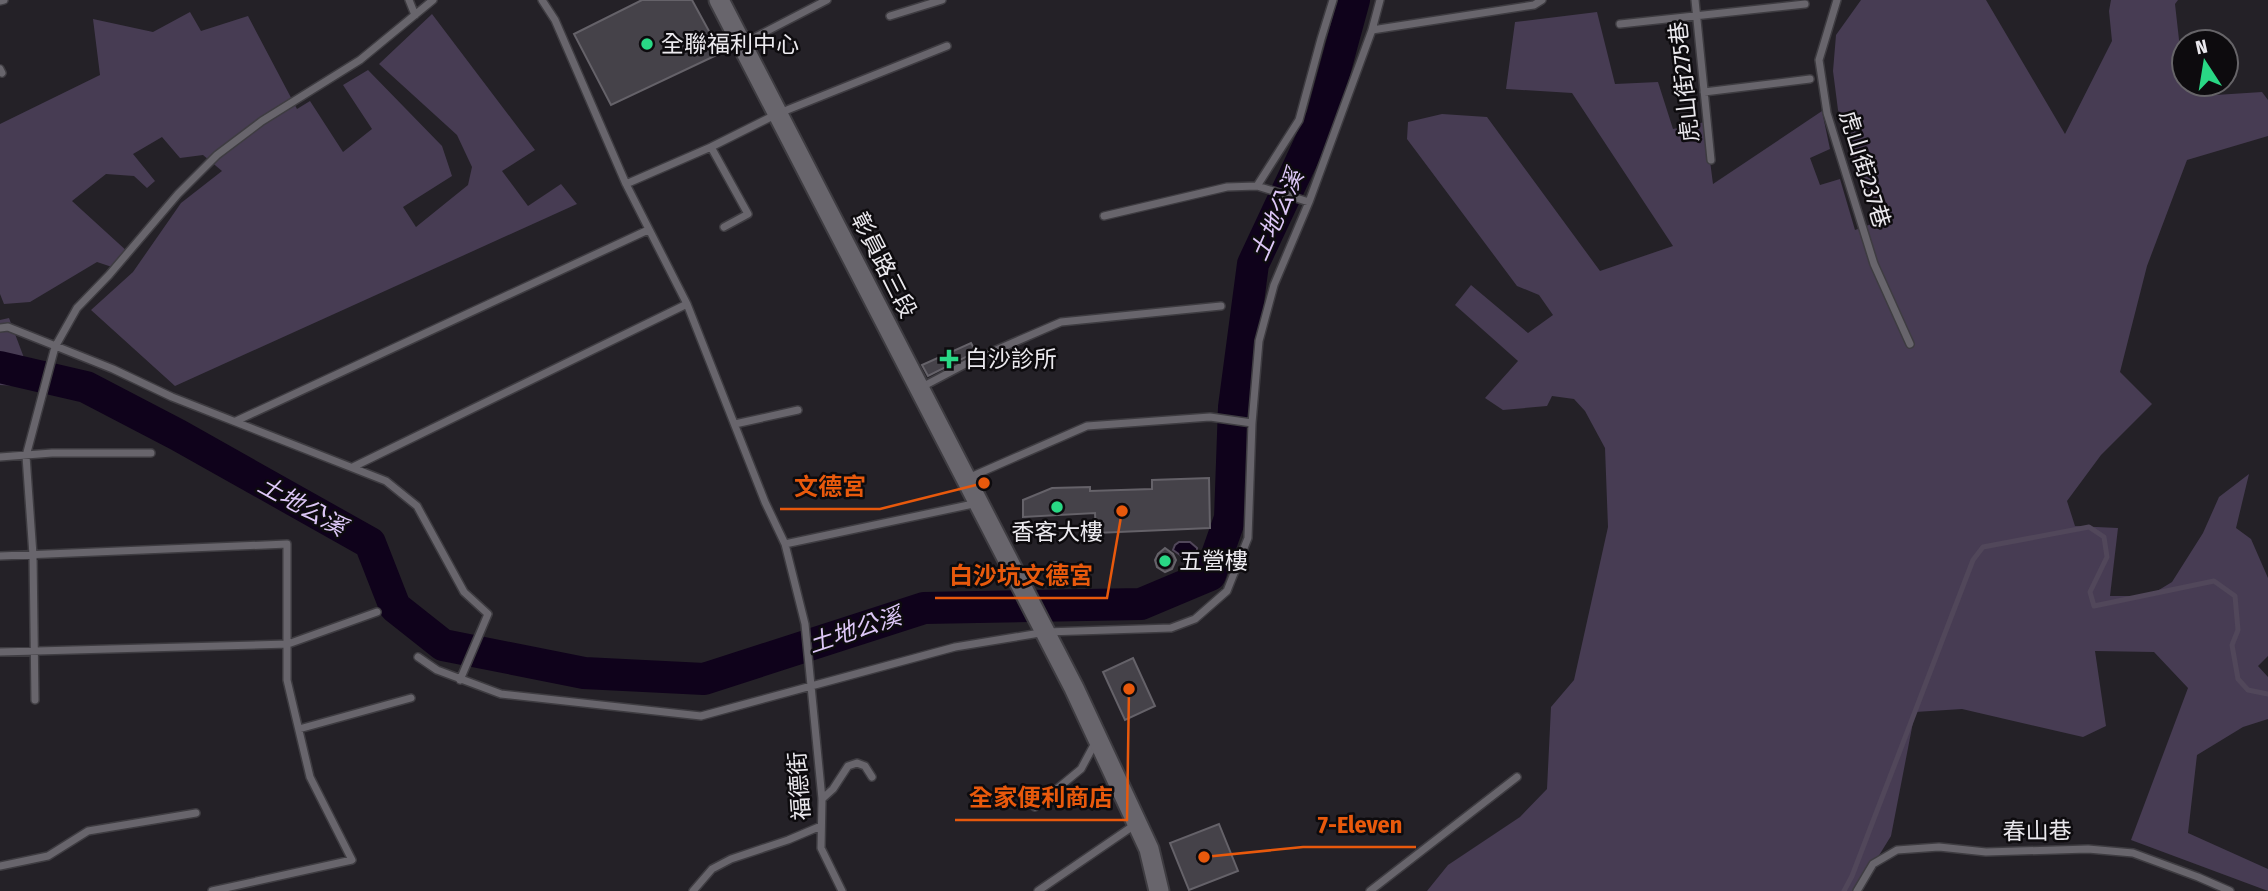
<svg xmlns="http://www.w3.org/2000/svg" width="2268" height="891" font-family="'Fira Sans Condensed','Noto Sans TC',sans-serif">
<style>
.green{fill:#473c53}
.water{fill:#0f021b;stroke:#51475a;stroke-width:2}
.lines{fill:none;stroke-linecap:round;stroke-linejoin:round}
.stream{stroke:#51475a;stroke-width:5}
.river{stroke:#0f021b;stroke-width:32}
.building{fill:#454249;stroke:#656269;stroke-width:2}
.lane-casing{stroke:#3e3c41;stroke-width:10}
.secondary-casing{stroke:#3e3c41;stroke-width:23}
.lane{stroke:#68656c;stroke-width:7}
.secondary{stroke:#68656c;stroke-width:19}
.poi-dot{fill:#29d885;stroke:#0d0b0e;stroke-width:2.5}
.labels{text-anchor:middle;stroke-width:5;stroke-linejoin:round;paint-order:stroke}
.poi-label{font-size:23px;fill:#ebe9ee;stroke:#0d0b0e;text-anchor:start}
.street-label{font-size:23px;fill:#ebe9ee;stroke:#0d0b0e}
.water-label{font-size:24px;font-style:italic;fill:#ddc7f7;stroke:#0d0b0e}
.leader{fill:none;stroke:#e8590c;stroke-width:2.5}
.callout-dot{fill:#e8590c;stroke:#0d0b0e;stroke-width:2.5}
.callout-label{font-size:24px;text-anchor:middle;font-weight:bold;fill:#e8590c;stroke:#0d0b0e;stroke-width:5;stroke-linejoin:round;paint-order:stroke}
</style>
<rect width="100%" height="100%" fill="#242127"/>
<path class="green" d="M1861,0H1986L2065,134L2112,41L2109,11L2111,0H2178L2175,4L2184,84H2189L2200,96L2262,92L2268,100V136L2187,160L2147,266L2120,372L2152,404L2101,455L2067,501L2075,526L2118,528L2110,596H2149L2172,582L2203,533L2219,497L2249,474L2236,528L2251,539L2268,578V656L2258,666L2268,677V719L2243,727L2197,755L2188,833L2268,869V891L2131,840L2188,688L2154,652L2095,651L2106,726L2083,737L1962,709L1915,712L1891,836L1857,891H1427L1448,865L1520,817L1547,789L1551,707L1574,680L1608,527L1605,448L1585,411L1574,399L1552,396L1547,406L1503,410L1485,398L1518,361L1455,305L1471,285L1528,333L1553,315L1539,295L1517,286L1407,139L1408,122L1442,114L1487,117L1600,271L1673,246L1572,93L1506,89L1515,22L1597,12L1615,84L1658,82L1673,129L1705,122L1713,184L1822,111L1830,149L1810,158L1820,185L1840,179L1855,230L1877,222L1838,110L1833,71L1836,35Z
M190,12L201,31L248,16L297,109L310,101L343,152L372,129L343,85L368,70L442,146L452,176L403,207L416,227L468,185L472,167L457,135L379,64L432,14L535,150L502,171L528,206L561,184L577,204L175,386L91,310L133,272L181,203L222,171L203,155L180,158L162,137L133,154L155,181L147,188L134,176L106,174L72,201L129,253L115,268L97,262L30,302L4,304L0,294V124L100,75L93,19L153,32Z
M9,318L35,387L0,385V320Z"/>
<path class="water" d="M1179,542H1190L1197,548V555L1192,559L1183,557L1173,550L1175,545Z"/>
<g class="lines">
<path class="stream" d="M1844,891L1852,876L1973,560L1983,547L2089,527L2104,537L2107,557L2090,592L2094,606L2214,581L2235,596L2238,630L2232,645L2238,679L2248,690L2268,694"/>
<path class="river" d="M0,367L86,387L178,435L370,543L395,607L443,645L584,673L704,679L924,608L1141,604L1210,575L1230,518L1234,407L1253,264L1322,117L1354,0"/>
</g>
<path class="building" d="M642,0H692L721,53L611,105L574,34Z
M971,343L976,352L928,376L922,365Z
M1209,478L1210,528L1096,533L1095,513L1023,517V500L1052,488L1090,487V491L1152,489V480Z
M1165,548L1173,554L1176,560L1172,569L1165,572L1157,567L1155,560L1158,554Z
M1049 569a7 7 0 1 1 14 0a7 7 0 1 1-14 0Z
M1133,658L1155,706L1125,720L1103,672Z
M1219,824L1238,871L1189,890L1170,843Z"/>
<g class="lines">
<defs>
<path id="lane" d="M409,0L415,15
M542,0L555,20L626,184L687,304L765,502L785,544L805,624L822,799L821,848L842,891
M1695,0L1711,160
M1837,0L1819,60L1827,113L1874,264L1910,344
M0,1L4,0
M890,16L942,0
M1620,24L1805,4
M1372,30L1534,5L1542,0
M742,44L827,0
M0,69L2,73
M1704,92L1810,79
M711,147L748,214L724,227
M626,184L711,147L777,114L947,46
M1309,202L1257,186L1299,120L1321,39L1333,0
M1104,216L1227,187L1257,186
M0,328L8,327L113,369L172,397L386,481L417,506L464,592L488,614L460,680
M920,388L973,360L1061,322L1221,306
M236,421L648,230
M735,424L798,410
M0,457L52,453H151
M353,467L687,304
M968,478L1087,426L1210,417L1252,423
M785,544L978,503
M0,556L287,544V680L310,777L352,860L212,891
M0,652L288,644L377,612
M418,657L437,670L501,694L701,716L955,647L1046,632L1171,628L1195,619L1227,591L1248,538L1252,423L1259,341L1274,285L1309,202L1372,30L1380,0
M35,700L33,555L26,456L55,347L77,308L109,275L178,194L217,155L262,121L360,60L433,0
M299,729L411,698
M822,799L833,789L848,766L857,763L865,766L872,777
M1035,807L1081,769L1095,743
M0,866L48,856L88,831L196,813
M693,891L712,869L731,859L788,840L821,826
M1038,891L1136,824
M1370,891L1517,777
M1857,891L1873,864L1897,850L1939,847L1986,852L2088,849L2133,853L2198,877L2230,891"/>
<path id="secondary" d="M719,0L1074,688L1149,849L1159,891"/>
</defs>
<use href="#lane" class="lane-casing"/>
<use href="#secondary" class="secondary-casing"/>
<use href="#lane" class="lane"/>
<use href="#secondary" class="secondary"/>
</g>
<g class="poi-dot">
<circle cx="647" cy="44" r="7"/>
<path d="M945.5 348.5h7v7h7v7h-7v7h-7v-7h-7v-7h7z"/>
<circle cx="1057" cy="507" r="7"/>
<circle cx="1165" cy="561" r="7"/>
</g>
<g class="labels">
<g class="poi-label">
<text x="661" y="52">全聯福利中心</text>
<text x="965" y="367">白沙診所</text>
<text x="1057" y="540" text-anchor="middle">香客大樓</text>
<text x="1179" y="569">五營樓</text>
</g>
<g class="street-label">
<text transform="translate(1684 82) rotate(-96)" y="8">虎山街275巷</text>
<text transform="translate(1865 169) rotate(73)" y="8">虎山街237巷</text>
<text transform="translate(884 265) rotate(63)" y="8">彰員路三段</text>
<text transform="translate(799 786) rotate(-94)" y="8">福德街</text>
<text transform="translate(2037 831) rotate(-1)" y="8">春山巷</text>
</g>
<g class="water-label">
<text transform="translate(1277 215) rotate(-66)" y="8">土地公溪</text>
<text transform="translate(302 506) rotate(29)" y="8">土地公溪</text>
<text transform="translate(855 630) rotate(-18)" y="8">土地公溪</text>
</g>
</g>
<path class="leader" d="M984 483L880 509H780M1122 511L1107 598H935M1129 689L1127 820H955M1204 857L1303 847H1416"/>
<g class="callout-dot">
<circle cx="984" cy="483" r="7"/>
<circle cx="1122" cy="511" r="7"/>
<circle cx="1129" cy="689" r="7"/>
<circle cx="1204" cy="857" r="7"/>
</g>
<g class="callout-label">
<text x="830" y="495">文德宮</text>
<text x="1021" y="584">白沙坑文德宮</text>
<text x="1041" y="806">全家便利商店</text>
<text x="1360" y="833">7-Eleven</text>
</g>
<g transform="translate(2205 63) rotate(348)"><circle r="33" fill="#0d0b0e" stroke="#666468" stroke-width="2"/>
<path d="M0-5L12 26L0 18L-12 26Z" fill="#29d885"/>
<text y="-10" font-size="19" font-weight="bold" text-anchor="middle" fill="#ebe9ee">N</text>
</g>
</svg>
